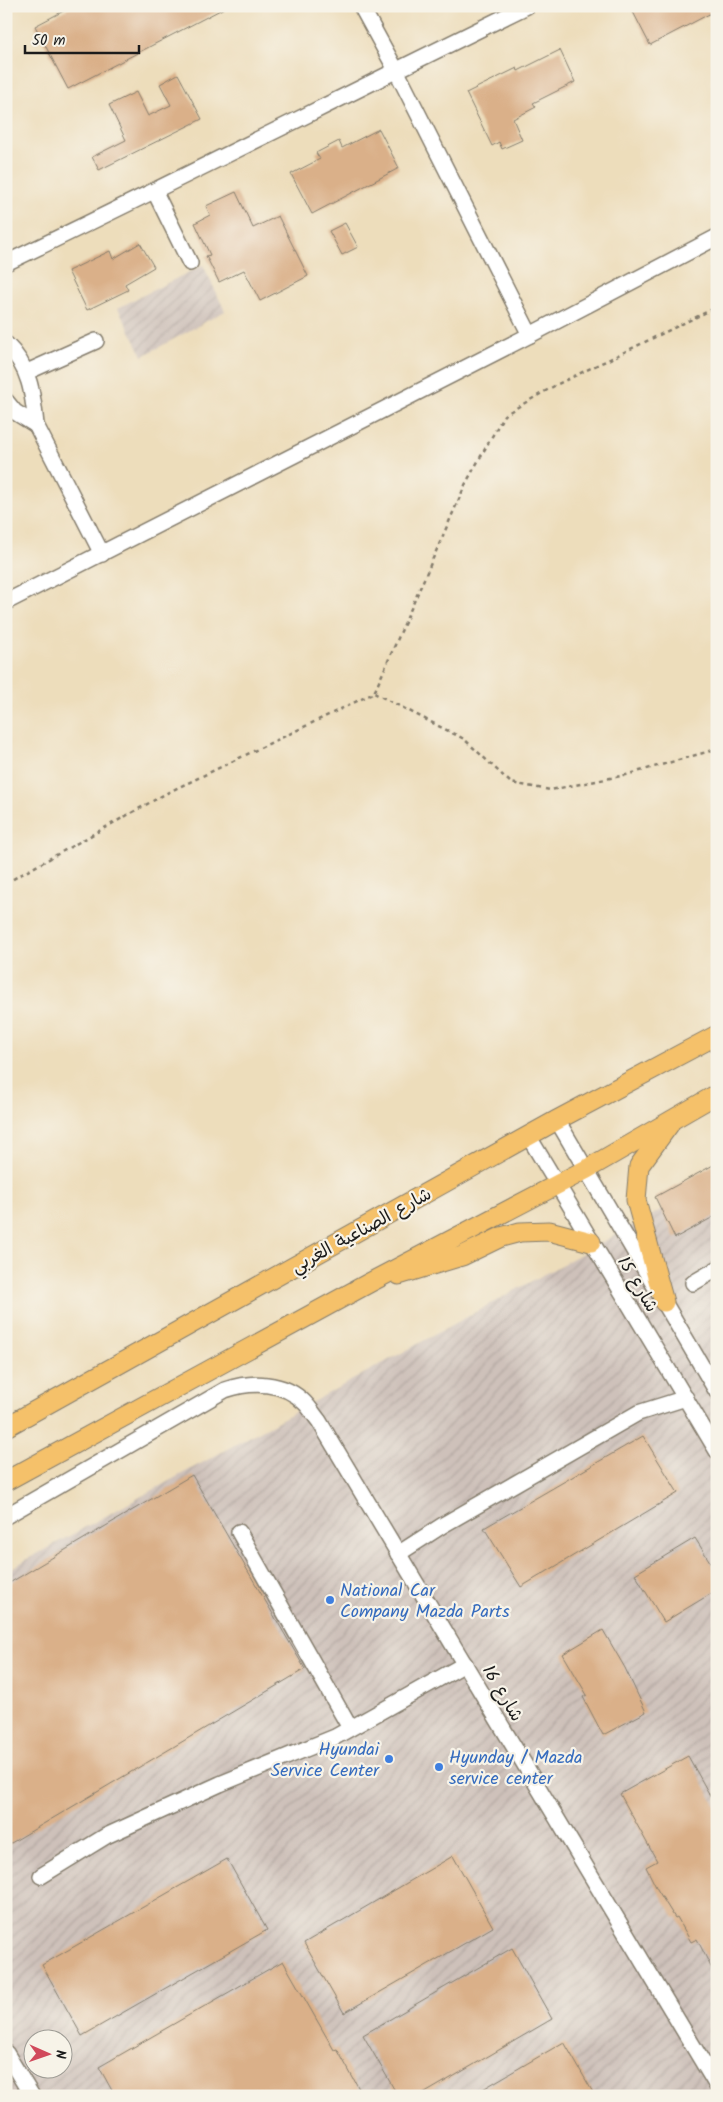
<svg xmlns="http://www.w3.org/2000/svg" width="723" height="2102" viewBox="0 0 723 2102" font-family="Kalam,'Playpen Sans Arabic',sans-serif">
	<defs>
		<pattern id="industrial-furrows" width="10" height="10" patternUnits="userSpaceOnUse" patternTransform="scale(1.25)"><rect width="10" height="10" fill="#cec1ba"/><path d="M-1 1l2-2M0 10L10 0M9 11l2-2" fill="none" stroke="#b0a59f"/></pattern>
	</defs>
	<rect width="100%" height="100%" fill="#f7f3e8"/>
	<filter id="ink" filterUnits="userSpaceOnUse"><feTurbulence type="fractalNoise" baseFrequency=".02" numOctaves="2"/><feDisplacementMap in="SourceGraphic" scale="10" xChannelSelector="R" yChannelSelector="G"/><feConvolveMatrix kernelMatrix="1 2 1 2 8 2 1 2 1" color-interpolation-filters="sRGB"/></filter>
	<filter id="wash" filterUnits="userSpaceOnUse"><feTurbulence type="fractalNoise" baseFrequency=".0096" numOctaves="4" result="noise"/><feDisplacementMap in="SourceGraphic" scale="20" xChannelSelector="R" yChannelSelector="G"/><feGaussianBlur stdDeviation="1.12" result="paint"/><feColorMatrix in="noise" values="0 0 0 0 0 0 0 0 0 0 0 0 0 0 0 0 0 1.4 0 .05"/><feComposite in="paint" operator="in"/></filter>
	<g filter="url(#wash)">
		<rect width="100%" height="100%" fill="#edddbb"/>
		<g fill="url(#industrial-furrows)" fill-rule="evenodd">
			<polygon points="203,265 225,311 143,356 118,308"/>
			<path d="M717 1179V2096H6V1571ZM32 2040H62V2070H32Z"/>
		</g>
		<g id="blocks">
			<g fill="#dab089">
				<polygon points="73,6 228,6 68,89 35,26"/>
				<polygon points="630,6 717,6 717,10 650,45"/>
				<polygon points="560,50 575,82 533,103 536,107 513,119 522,140 502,149 499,142 492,146 466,93 517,68 518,71"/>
				<polygon points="178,74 202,119 99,170 92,157 126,140 109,105 136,92 148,116 171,105 160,84"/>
				<polygon points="379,129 399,168 312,214 291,174 320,159 316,153 339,141 342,148"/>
				<polygon points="236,192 253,228 278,216 308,276 260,301 244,270 219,282 206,256 210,255 195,223 210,215 206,206"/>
				<polygon points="345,223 358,247 342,255 329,231"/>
				<polygon points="140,243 154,267 125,284 128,290 87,310 68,271 110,251 113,259"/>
				<polygon points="717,1163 717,1215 675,1238 655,1197"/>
				<polygon points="643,1436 678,1493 521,1587 484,1528"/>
				<polygon points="192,1475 305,1669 6,1846 6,1585"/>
				<polygon points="695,1538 717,1573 717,1590 664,1622 635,1574"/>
				<polygon points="603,1630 625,1668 646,1712 603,1735 583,1697 587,1695 563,1654"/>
				<polygon points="688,1756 717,1808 717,1979 697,1939 691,1942 677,1917 675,1918 657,1889 646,1867 657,1861 620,1794"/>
				<polygon points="453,1856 493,1927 344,2013 304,1943"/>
				<polygon points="227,1859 267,1930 82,2036 42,1965"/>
				<polygon points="512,1948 552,2019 420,2096 398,2096 363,2035"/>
				<polygon points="283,1961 334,2050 337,2049 363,2096 115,2096 99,2067"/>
				<polygon points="564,2042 595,2096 471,2096"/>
			</g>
		</g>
	</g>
	<g filter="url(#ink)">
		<use href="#blocks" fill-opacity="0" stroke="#847c6c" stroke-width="1"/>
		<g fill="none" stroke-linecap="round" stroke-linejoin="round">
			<defs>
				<g id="minor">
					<polyline points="361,6 396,70 530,335"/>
					<polyline points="155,192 190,263"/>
					<path d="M6 263C181 179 353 91 527 6"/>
					<path d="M6 344C30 367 33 394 36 425L102 554"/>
					<polyline points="27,372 96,341"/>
					<polyline points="6,401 15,412 36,425"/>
					<polyline points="6,602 530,335 717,237"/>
					<polyline points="557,1120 717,1392"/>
					<polyline points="529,1137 717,1451"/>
					<polyline points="693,1283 717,1269"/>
					<path d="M6 1516 225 1390C251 1381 284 1381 305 1403 310 1408 314 1415 319 1421L717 2086"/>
					<polyline points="239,1532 350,1728"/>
					<polyline points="398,1554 443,1525 638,1413 686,1398"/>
					<polyline points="41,1876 106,1836 220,1784 335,1737 465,1664"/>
					<polyline points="6,2053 32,2096"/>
				</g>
				<g id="major">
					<polyline points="399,1275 462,1256 501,1237 520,1232 549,1231 591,1242"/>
					<polyline points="664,1302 636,1200 639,1166 669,1125"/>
					<polyline points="6,1427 557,1120 717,1035"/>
					<polyline points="6,1481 369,1283 587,1169 717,1094"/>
				</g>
			</defs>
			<use href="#minor" stroke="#847c6c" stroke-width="18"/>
			<use href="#major" stroke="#847c6c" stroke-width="21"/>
			<g stroke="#847c6c" stroke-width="2.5" stroke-dasharray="4 4" stroke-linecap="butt">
				<polyline points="374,693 464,739 511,783 550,790 626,775 717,749"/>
				<polyline points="6,883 167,793 374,693 466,483 504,415 556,385 717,307"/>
			</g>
			<use href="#minor" stroke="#fff" stroke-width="15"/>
			<use href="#major" stroke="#f5c16b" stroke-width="19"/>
		</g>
	</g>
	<g fill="#3f7fe0" stroke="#f7f3e8" stroke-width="2">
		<circle cx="330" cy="1600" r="5"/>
		<circle cx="389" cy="1759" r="5"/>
		<circle cx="439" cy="1767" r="5"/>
	</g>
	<g text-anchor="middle" stroke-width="4.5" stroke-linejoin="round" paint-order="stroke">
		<g font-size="18" fill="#1c1c1c" stroke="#f7f3e8">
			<text transform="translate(361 1230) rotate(-29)" y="6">شارع الصناعية الغربي</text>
			<text transform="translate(638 1284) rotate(59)" y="6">شارع 15</text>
			<text transform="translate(503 1693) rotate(59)" y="6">شارع 16</text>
		</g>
		<g font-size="18" fill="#366cbe" stroke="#f7f3e8" text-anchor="start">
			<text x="340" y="1596">National Car<tspan x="340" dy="21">Company Mazda Parts</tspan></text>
			<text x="379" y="1755" text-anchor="end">Hyundai<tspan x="379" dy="21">Service Center</tspan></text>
			<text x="449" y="1763">Hyunday / Mazda<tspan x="449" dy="21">service center</tspan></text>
		</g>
	</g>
	<rect width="723" height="2102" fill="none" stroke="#f7f3e8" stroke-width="25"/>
	<g transform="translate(48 2054) rotate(92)"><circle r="24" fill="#f7f3e8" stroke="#9f9d96"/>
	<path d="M0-4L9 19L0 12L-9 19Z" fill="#d1495b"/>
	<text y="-8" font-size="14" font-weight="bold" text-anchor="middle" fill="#1c1c1c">N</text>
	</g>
	<path d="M25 45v8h114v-8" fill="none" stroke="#1c1c1c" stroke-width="2.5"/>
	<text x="32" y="45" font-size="15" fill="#1c1c1c" stroke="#f7f3e8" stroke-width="4" paint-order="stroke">50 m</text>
</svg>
